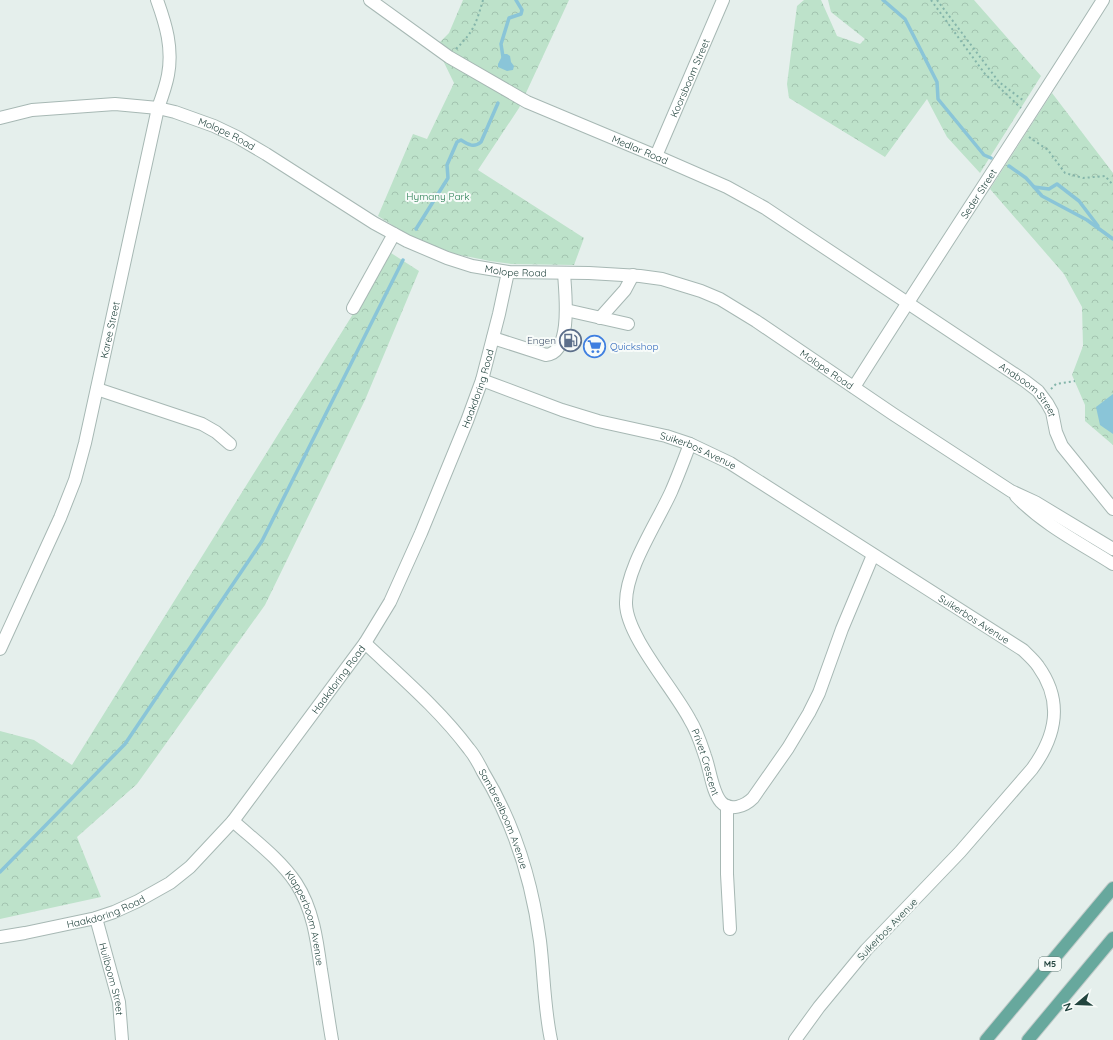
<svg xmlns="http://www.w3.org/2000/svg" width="1113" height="1040" viewBox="0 0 1113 1040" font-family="Quicksand,sans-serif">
	<defs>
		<pattern id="forest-crowns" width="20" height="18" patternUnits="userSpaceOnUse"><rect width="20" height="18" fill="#bde2ca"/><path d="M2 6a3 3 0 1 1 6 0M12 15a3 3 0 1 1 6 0" fill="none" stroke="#a2c3af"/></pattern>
	</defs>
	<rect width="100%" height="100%" fill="#e5efec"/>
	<g fill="url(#forest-crowns)">
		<polygon points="463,0 569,0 519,108 478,170 584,238 574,265 511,264 490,261 455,254 408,235 378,216 413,134 427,139 454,83 436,46 449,33"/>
		<polygon points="804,0 821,0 837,36 860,44 865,39 831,12 828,0 974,0 1041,76 980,173 947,137 927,99 885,157 789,98 787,84 797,6"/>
		<polygon points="1052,93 1113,173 1113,445 1085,421 1085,405 1072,375 1083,346 1082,307 1064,274 990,189"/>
		<polygon points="391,253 419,271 365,400 265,605 137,784 77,837 101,897 0,919 0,731 34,740 72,765"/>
	</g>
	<g fill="#8ac5d8">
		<polygon points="503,54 507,54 510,56 511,62 514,66 513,70 507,71 498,67 498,64"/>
		<polygon points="1113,394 1113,434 1100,425 1096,407"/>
	</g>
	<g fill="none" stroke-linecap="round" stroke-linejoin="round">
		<g stroke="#8ac5d8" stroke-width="3.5">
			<polyline points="883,0 905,19 937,82 938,99 984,155 991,158"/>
			<polyline points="503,57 501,44 509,18 521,14 522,10 516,0"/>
			<polyline points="1009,166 1026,178 1042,196 1087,220 1113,239"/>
			<polyline points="1034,187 1049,189 1057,184 1079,201 1098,226"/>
			<path d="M416 229 448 178 447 165 457 142 461 140C469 145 474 148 481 142L498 103"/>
			<polyline points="0,872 125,744 262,541 403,260"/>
		</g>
		<defs>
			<g id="minor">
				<path id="s1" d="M370 0 449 57 527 102 656 156 727 187 765 208 1025 381 1038 391 1047 403 1052 412 1056 432 1062 446 1113 509"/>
				<path id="s2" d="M0 118 32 110 115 104 158 108 175 112 214 126 237 137 266 154 374 223 407 241 447 258 472 266 508 272 589 273 640 276 662 279 701 291 720 299 756 321 893 414 1011 491 1035 502 1113 549"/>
				<path id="s3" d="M656 156 723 0"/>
				<polyline points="353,308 394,234"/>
				<polyline points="566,310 628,324"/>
				<polyline points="600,318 625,290 633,275"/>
				<path d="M493 338 546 355C573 353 565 291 564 273"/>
				<path id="s4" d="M482 380 562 410 598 421 666 436 690 444 730 463 1023 650C1028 655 1034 660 1038 666 1064 702 1056 736 1032 769L960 852 866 950 819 1007 795 1040"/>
				<path id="s5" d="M854 387C936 257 1021 130 1103 0"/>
				<polyline points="97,389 202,424 216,432 230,444"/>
				<path id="s6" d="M690 444C684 460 678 476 671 492 657 523 625 570 626 604 627 637 674 689 690 720 697 731 701 744 705 756 710 769 712 792 721 802 730 812 745 806 753 798L788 748 809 713 819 693 842 629 873 555"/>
				<path d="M1016 496C1044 525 1080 543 1113 564"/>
				<path id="s7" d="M365 643C401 677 439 709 469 749 475 756 479 764 483 772 514 823 532 881 540 941 544 974 544 1007 551 1040"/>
				<path id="s8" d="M0 649 60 518 75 480 85 443 158 108C162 97 166 86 168 75 173 48 166 25 157 0"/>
				<polyline points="727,806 727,874 730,929"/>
				<path id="s9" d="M233 821C254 840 280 859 296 883 313 909 317 940 321 970 325 994 328 1017 332 1040"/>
				<path id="s10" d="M96 918 119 1002 122 1040"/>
				<path id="s11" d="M0 937 25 933 96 918 114 912 138 901 170 883 190 867 233 821 365 643 390 602 421 533 467 421 482 380 499 314 508 272"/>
			</g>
			<g id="major">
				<polyline points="986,1040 1113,888"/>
				<polyline points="1028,1040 1113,938"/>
			</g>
		</defs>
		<use href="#minor" stroke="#a7b8b4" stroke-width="14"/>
		<use href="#major" stroke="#c1cbc9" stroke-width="14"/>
		<g stroke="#84b5aa" stroke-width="2" stroke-dasharray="2 3" stroke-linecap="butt">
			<polyline points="931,0 985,74 1021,108"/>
			<polyline points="937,0 999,82 1024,101"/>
			<path d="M456 49C474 31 476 24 483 0"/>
			<polyline points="1029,137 1048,150 1065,173 1083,178 1105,176 1113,185"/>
			<polyline points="1051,389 1056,384 1075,381"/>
		</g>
		<use href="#minor" stroke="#fff" stroke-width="12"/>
		<use href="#major" stroke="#67a89d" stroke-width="12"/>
	</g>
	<defs>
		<symbol id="fuel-ring" viewBox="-11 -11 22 22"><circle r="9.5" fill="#f7fbf9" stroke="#5c6f8a" stroke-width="1.5"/><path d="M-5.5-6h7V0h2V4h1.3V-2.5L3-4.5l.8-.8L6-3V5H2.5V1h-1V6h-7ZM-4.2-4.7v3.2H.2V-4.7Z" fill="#5c6f8a"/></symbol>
		<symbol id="supermarket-ring" viewBox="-11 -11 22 22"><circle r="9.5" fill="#f7fbf9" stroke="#3f7fe0" stroke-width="1.5"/><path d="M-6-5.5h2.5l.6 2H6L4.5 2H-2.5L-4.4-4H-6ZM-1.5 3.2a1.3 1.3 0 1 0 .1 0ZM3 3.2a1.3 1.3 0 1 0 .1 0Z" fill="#3f7fe0"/></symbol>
	</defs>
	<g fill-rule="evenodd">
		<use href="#fuel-ring" x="558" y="328" width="25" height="25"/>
		<use href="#supermarket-ring" x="582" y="334" width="25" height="25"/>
	</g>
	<g text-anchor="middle" stroke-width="4" stroke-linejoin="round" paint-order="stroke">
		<rect fill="#f7fbf9" stroke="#627b76" stroke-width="1" x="1039" y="957" width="22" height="14" rx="3"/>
		<g font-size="9" font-weight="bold" fill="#22443e">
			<text x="1050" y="967">M5</text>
		</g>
		<g font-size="10" fill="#22443e" stroke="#f7fbf9">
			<text dy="4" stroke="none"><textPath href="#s3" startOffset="85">Koorsboom Street</textPath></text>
			<text dy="4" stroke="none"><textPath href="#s2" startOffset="233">Molope Road</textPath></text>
			<text dy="4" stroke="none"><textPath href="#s1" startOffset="310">Medlar Road</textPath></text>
			<text dy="4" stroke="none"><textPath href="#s5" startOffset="230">Seder Street</textPath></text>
			<text dy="4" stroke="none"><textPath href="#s2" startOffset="557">Molope Road</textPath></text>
			<text dy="4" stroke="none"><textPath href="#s8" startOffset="339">Karee Street</textPath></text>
			<text dy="4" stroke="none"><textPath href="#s2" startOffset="893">Molope Road</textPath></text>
			<text dy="4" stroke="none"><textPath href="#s11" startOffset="769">Haakdoring Road</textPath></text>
			<text dy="4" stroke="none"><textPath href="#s1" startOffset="769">Anaboom Street</textPath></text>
			<text dy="4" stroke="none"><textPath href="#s4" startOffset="228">Suikerbos Avenue</textPath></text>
			<text dy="4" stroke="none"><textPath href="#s4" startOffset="552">Suikerbos Avenue</textPath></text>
			<text dy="4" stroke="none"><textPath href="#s11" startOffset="445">Haakdoring Road</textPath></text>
			<text dy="4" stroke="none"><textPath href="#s6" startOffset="352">Privet Crescent</textPath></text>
			<text dy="4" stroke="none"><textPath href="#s7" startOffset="227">Sambreelboom Avenue</textPath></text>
			<text dy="4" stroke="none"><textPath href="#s11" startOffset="109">Haakdoring Road</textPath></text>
			<text dy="4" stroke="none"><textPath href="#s9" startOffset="125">Klapperboom Avenue</textPath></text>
			<text transform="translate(887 929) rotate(-46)" y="4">Suikerbos Avenue</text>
			<text dy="4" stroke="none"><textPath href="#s10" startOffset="63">Huilboom Street</textPath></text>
		</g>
		<g font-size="10" fill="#297e52" stroke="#f7fbf9">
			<text x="438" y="200">Hymany Park</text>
		</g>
		<g font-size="10" fill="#4e5e75" stroke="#f7fbf9" text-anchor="end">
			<text x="556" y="344">Engen</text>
		</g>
		<g font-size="10" fill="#366cbe" stroke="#f7fbf9" text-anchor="start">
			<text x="610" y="350">Quickshop</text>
		</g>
	</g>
	<g transform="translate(1077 1004) rotate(251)" stroke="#f7fbf9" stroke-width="3" paint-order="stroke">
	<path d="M0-3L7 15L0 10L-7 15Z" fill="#22443e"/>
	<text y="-6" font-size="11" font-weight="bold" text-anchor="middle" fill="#22443e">N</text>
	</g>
</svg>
